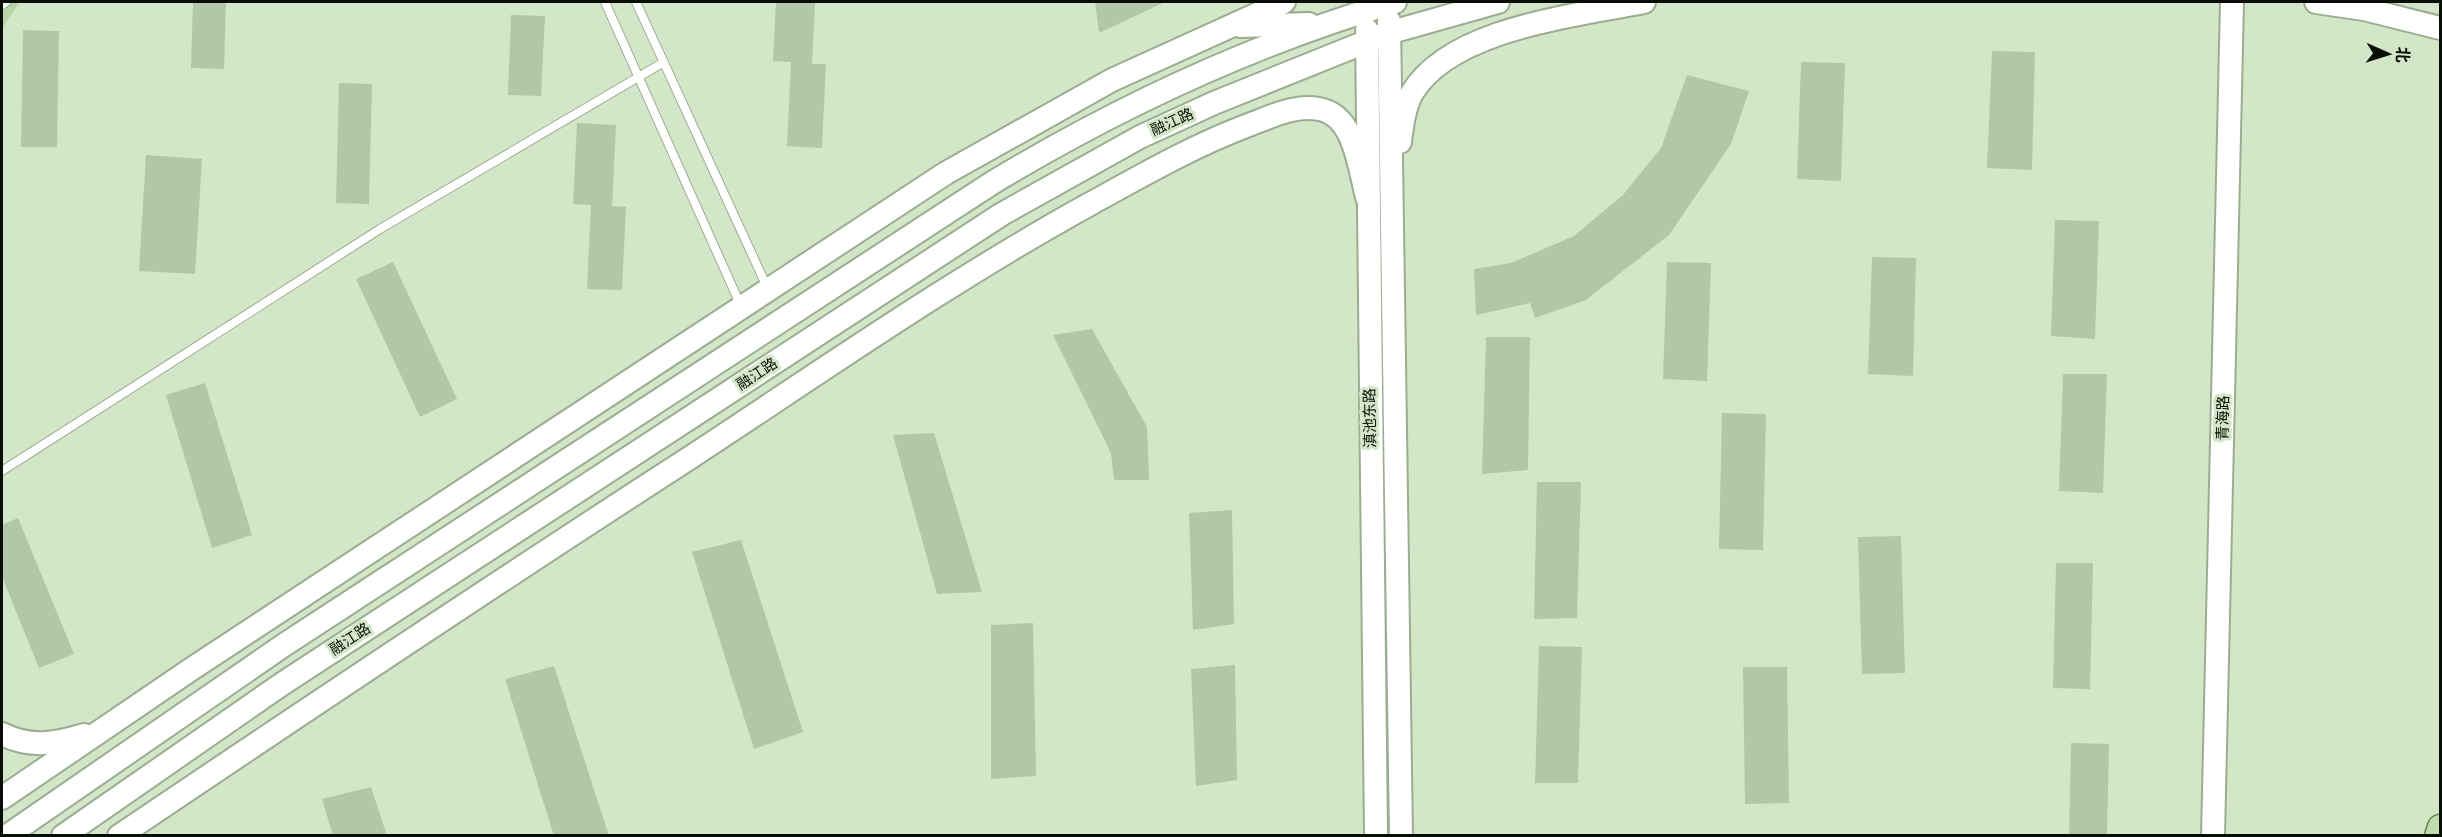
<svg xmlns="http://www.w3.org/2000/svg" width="2442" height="837" viewBox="0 0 2442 837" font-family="Mulish,'Noto Sans SC',sans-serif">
	<rect width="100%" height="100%" fill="#d3e7c8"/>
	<polygon fill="#b7d5a6" points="2,2 20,2 2,28"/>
	<g fill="#b3c6a8">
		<polygon points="193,2 226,2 224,69 191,68"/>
		<polygon points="776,2 815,2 812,64 826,64 822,148 787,146 791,62 773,61"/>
		<polygon points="1095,2 1165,2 1099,33"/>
		<polygon points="511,15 545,16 541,96 508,95"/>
		<polygon points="23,30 59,31 57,147 21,147"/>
		<polygon points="1992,51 2035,52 2032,170 1987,168"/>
		<polygon points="1801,62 1845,63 1841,181 1797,179"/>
		<polygon points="1687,75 1749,91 1731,144 1669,235 1586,300 1535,318 1530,303 1476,315 1474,269 1511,263 1574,236 1623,195 1661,148"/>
		<polygon points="339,83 372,84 369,204 336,203"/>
		<polygon points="577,123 616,125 612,206 626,207 622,290 587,289 591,205 573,204"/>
		<polygon points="146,155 202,159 195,274 139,271"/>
		<polygon points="2055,220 2099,221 2095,339 2051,336"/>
		<polygon points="1872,257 1916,258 1913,376 1868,374"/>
		<polygon points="393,262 457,399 420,417 356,279"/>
		<polygon points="1667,262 1711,263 1707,381 1663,379"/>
		<polygon points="1092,329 1147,427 1149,480 1114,480 1111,453 1053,335"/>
		<polygon points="1486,337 1530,337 1528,470 1482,474"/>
		<polygon points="2063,374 2107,374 2103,493 2059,491"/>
		<polygon points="205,383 252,535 212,548 166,395"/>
		<polygon points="1722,413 1766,414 1763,550 1719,549"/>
		<polygon points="934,433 982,592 937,594 893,435"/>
		<polygon points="1537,482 1581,482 1577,618 1534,619"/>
		<polygon points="1232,510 1234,624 1193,630 1189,513"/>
		<polygon points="18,518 74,654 39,668 2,577 2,525"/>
		<polygon points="1901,536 1905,673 1862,674 1858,537"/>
		<polygon points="741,540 803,732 754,749 692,552"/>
		<polygon points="2056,563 2093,563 2090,689 2053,688"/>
		<polygon points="1033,623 1036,776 991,779 991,625"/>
		<polygon points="1539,646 1582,647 1578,783 1535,783"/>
		<polygon points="1235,665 1237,780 1196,786 1191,669"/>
		<polygon points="554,666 609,836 554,836 505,679"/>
		<polygon points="1743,667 1787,667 1789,803 1745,804"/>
		<polygon points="2071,743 2109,744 2107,836 2069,836"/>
		<polygon points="371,787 387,836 333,836 322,799"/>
	</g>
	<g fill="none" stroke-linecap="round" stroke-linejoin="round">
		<defs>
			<g id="lane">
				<polyline points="605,2 740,304"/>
				<polyline points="636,2 767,287"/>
				<polyline points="2,5 6,2"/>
				<polyline points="2,471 380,229 664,62"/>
			</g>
			<g id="secondary">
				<polyline points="2316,2 2364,9 2440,28"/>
				<polyline points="1389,21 1401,836"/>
				<polyline points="1240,26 1309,24"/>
				<polyline points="1367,30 1376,836"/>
				<path d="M1400 142C1402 126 1404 108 1412 93 1451 28 1575 16 1644 2"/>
				<path d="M2 734C30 748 55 744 84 735"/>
				<polyline points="2,798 193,668 946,173 1112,80 1284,2"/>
				<path d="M7 836 284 645 992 183C1118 107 1253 44 1395 2"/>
				<polyline points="63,836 282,684 1002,214 1140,137 1214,103 1388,33 1498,2"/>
				<path d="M119 836C309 708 499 581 691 457 822 371 952 280 1090 204 1141 176 1191 147 1246 126 1268 118 1295 104 1319 109 1355 115 1359 168 1367 197"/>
				<polyline points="2213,836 2232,2"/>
			</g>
			<polyline id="primary" points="2437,836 2440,827"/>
		</defs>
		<use href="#lane" stroke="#9aad90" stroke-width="10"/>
		<use href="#secondary" stroke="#9aad90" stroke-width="26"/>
		<use href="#primary" stroke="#63864e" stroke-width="27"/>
		<use href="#lane" stroke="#fff" stroke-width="8"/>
		<use href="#secondary" stroke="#fff" stroke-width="22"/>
		<use href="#primary" stroke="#bfddad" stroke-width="24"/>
	</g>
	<g text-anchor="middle" stroke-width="6" stroke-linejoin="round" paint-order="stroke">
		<g font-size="15" fill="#070e05" stroke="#d3e7c8">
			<text transform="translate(1172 122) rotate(-24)" y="5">融江路</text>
			<text transform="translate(757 374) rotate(-33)" y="5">融江路</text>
			<text transform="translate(1370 418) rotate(-91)" y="5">滇池东路</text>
			<text transform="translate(2223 418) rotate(-89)" y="5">青海路</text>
			<text transform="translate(350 639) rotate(-33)" y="5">融江路</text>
		</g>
	</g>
	<rect width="2442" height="837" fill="none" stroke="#070e05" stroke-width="6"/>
	<g transform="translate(2388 54) rotate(93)" stroke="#d3e7c8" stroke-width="4.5" paint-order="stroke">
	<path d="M0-4.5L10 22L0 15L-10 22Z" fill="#070e05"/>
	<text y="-9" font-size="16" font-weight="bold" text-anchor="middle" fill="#070e05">北</text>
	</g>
</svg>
